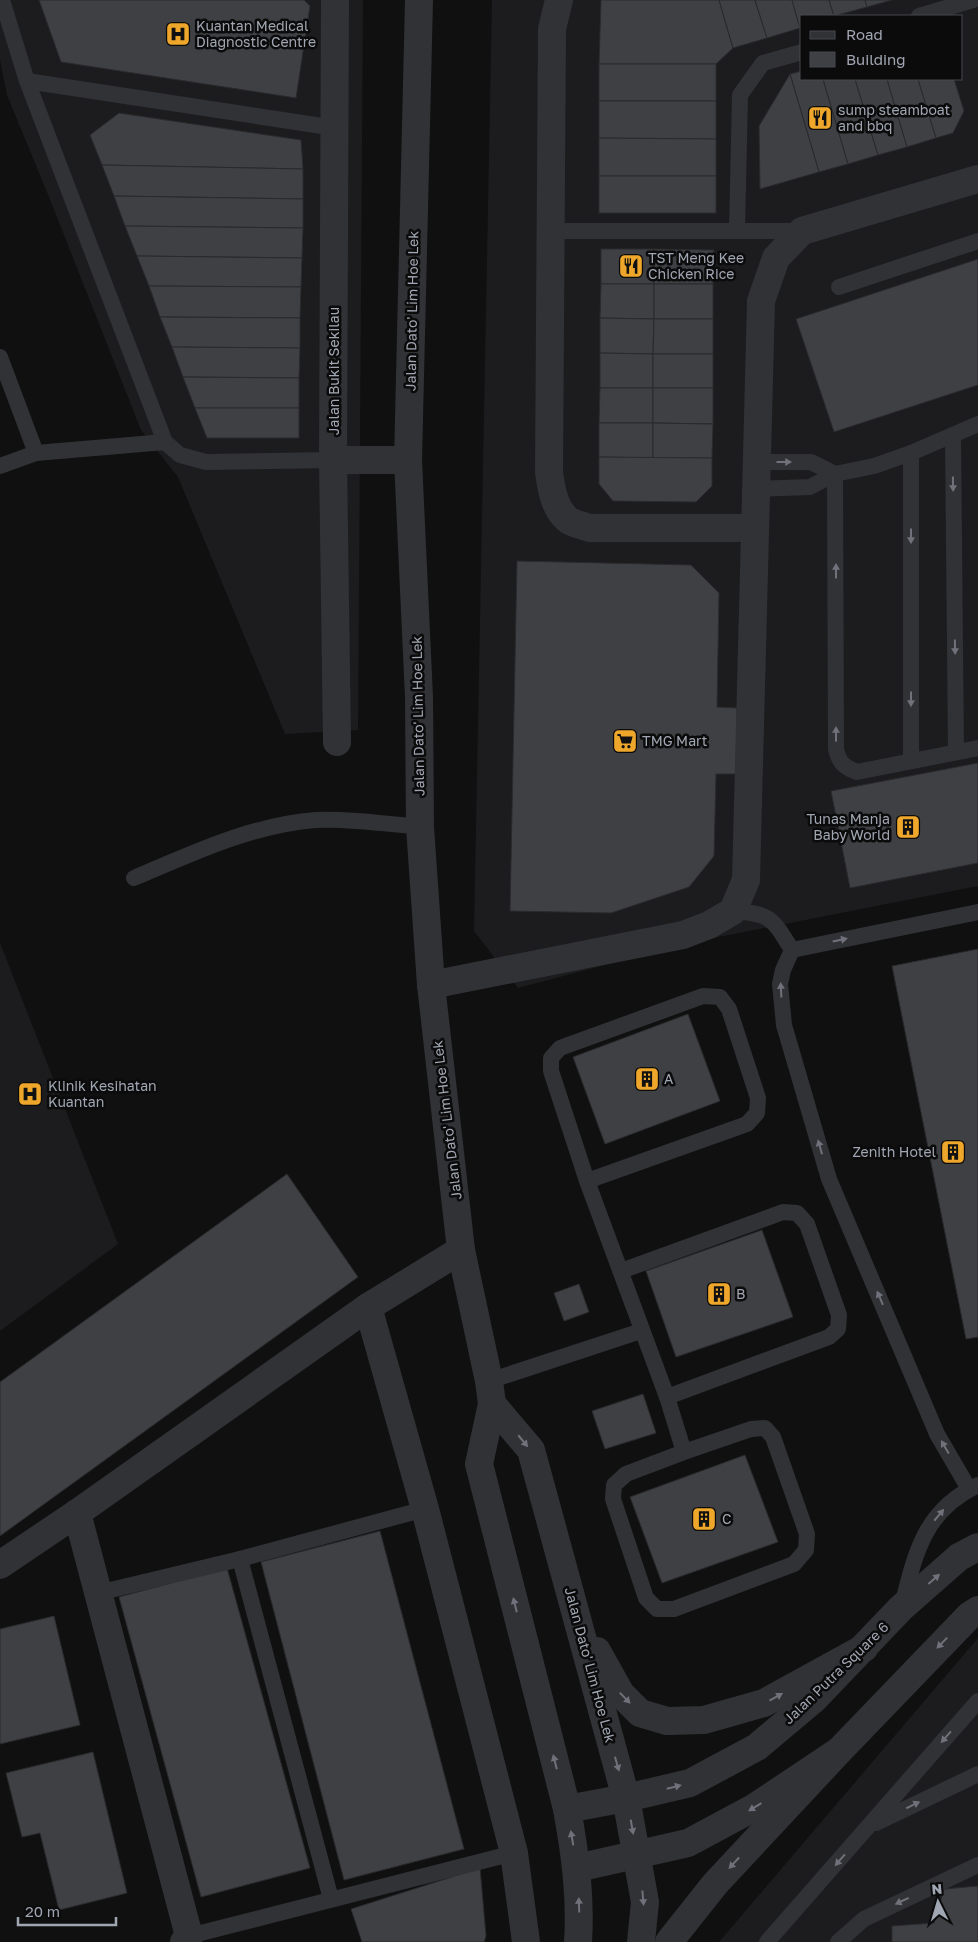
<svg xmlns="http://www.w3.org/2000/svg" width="978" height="1942" viewBox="0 0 978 1942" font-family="'Golos Text',sans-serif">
	<rect width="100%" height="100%" fill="#101011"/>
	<g fill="#1c1c1e" fill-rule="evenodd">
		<polygon points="0,0 363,0 358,730 285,734 178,477 141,430 49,197 7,95 0,60"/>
		<path d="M492 0H978V886L688 943 518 988 474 931ZM802 16H962V79H802Z"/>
		<polygon points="0,943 118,1244 0,1331"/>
		<polygon points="978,1638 978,1942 719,1942"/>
	</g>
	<g fill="#3f4044" stroke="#2a2a2d">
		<polygon points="39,0 304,0 310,6 296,98 61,62"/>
		<polygon points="601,0 719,0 733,48 716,64 599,64"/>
		<polygon points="719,0 755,0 767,38 733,48"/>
		<polygon points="755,0 792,0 800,28 767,38"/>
		<polygon points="792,0 829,0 834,16 802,16 802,27 800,28"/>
		<polygon points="829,0 865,0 867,7 834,16"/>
		<polygon points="865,0 892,0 867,7"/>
		<rect x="599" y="64" width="117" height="37"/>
		<polygon points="802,71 802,79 823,79 848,164 819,172 790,74"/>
		<polygon points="790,74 819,172 760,189 759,126"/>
		<polygon points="823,79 855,79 878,155 848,164"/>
		<polygon points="855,79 887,79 907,147 878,155"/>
		<polygon points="887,79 918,79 936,138 907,147"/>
		<polygon points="918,79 954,79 964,111 953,133 936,138"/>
		<polygon points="599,101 716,101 716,139 599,138"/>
		<polygon points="119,113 301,140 303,169 102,165 90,135"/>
		<polygon points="599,138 716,139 716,176 599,176"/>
		<polygon points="102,165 303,169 303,199 114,196"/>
		<rect x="599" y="176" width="117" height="37"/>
		<polygon points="114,196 303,199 303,228 125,226"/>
		<polygon points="125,226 303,228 302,258 137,256"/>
		<rect x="601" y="249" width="53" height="35"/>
		<polygon points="654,249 714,250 713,284 654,284"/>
		<polygon points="137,256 302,258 301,287 149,286"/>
		<polygon points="978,259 978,385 834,432 796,319"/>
		<polygon points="601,284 654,284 654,319 600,318"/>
		<rect x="654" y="284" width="59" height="35"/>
		<polygon points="149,286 301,287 300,318 160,317"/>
		<polygon points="160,317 300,318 300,348 172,347"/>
		<polygon points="600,318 654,319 653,354 600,353"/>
		<polygon points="654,319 713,319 713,354 653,354"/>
		<polygon points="172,347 300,348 299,378 183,377"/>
		<polygon points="600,353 653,354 653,388 600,388"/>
		<rect x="653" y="354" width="60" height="34"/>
		<polygon points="183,377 299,378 299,408 195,408"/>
		<polygon points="600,388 653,388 653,423 599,423"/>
		<polygon points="653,388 713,388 713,424 653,423"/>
		<polygon points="195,408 299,408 299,438 207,438"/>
		<polygon points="599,423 653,423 653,458 599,457"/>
		<polygon points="653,423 713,424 712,458 653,458"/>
		<polygon points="599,457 712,458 712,486 696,502 613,501 599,484"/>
		<polygon points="517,561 691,565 719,593 717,707 737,708 736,774 716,774 714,856 689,887 611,913 510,911"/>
		<polygon points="978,763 978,863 850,888 831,791"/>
		<polygon points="978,949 978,1337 966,1339 892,966"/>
		<polygon points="688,1014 720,1101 605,1144 573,1057"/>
		<polygon points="287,1174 358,1277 0,1536 0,1382"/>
		<polygon points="762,1230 793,1317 676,1357 646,1271"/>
		<polygon points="579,1284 589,1312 564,1321 554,1293"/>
		<polygon points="643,1394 656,1433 605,1449 592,1411"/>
		<polygon points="745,1455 778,1542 662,1583 630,1497"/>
		<polygon points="380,1531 464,1849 344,1880 261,1562"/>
		<polygon points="227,1568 310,1868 201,1897 119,1597"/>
		<polygon points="54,1616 80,1725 0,1744 0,1629"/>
		<polygon points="93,1752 127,1893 59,1910 40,1833 22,1837 6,1773"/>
		<polygon points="480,1868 486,1936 484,1942 362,1942 351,1909"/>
		<polygon points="978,1886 978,1942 892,1942 892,1926 934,1923 944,1889"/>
	</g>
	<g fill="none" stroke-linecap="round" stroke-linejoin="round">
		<g stroke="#313236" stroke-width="16">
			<polyline points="2,0 27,81 165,442 180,455 206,462 333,460"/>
			<polyline points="919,16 973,0"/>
			<polyline points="27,81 335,128"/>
			<polyline points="551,231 802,231"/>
			<polyline points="737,231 740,95 763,63 802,52"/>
			<polyline points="839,287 978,241"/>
			<polyline points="0,357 36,453 165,442"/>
			<path d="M978 424 911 453 874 466 835 474 836 749C839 763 844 767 857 772L978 748"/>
			<polyline points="953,435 956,752"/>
			<polyline points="757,462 811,462 835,474 810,487 757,489"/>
			<polyline points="0,466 36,453"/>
			<polyline points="911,761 911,453"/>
			<path d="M134 878C193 853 251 825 316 820 348 818 387 824 420 827"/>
			<path d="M733 911C772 914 772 918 792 950"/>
			<polyline points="792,950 783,970 780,984 784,1025 829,1179 937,1434 969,1489"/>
			<polyline points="792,950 978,912"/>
			<polyline points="587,1181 551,1071 551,1058 560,1048 703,996 720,997 729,1009 758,1098 757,1113 747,1124 587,1181 667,1397 684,1452 626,1474 614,1485 613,1499 646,1598 657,1609 674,1609 794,1564 806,1550 807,1534 773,1437 765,1428 751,1429 684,1452"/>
			<polyline points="621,1271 783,1212 797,1213 807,1224 839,1315 838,1329 829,1337 667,1397"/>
			<polyline points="489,1381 641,1331"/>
			<polyline points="240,1559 331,1899"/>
			<polyline points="98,1593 240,1559 425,1509"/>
			<path d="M902 1606C915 1554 924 1510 978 1485"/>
			<polyline points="876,1823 978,1774"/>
			<polyline points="189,1936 514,1853"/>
			<polyline points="767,1942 978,1701"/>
			<polyline points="838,1942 864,1919 978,1865"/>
		</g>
		<g stroke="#313236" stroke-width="28">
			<polyline points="335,0 333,460 337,742"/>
			<path d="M559 0 552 29 549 472C551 487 554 508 567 519 572 524 583 525 589 528H755"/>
			<polyline points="333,460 408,460"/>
			<polyline points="431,985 683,935 709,925 733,911 746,880 761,301 776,258 802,231 978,179"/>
			<polyline points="368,1307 425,1509 514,1853 526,1942"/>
			<polyline points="77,1513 189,1936 184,1942"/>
			<polyline points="0,1565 77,1513 368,1307 461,1250"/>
			<polyline points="567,1809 626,1798 690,1783 757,1747 814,1699 901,1608 959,1557 978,1547"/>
			<polyline points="577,1868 688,1843 755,1807 839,1751 970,1615 978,1610"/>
		</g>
		<g stroke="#313236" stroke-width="28">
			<path d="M419 0 408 460 419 697 420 827 431 985 461 1250 489 1381 492 1404 479 1464 567 1809C575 1853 581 1897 578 1942"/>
			<polyline points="492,1404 531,1450 626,1798 645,1902 641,1942"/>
			<polyline points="597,1651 621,1694 640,1713 667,1721 704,1720 764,1703 864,1648"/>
			<polyline points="669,1942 715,1884 839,1751"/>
		</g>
	</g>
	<defs><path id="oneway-solid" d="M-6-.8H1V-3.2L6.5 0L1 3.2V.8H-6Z" transform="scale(1.25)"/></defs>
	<g fill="#6f727a">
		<use href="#oneway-solid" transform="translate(784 462)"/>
		<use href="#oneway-solid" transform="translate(953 484) rotate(89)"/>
		<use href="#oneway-solid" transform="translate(911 536) rotate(90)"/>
		<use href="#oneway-solid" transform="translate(836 571) rotate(-90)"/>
		<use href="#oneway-solid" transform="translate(955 647) rotate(89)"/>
		<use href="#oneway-solid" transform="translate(911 699) rotate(90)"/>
		<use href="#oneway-solid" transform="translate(836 734) rotate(-90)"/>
		<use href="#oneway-solid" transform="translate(840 940) rotate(-12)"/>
		<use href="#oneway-solid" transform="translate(781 990) rotate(-93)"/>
		<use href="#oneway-solid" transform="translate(820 1147) rotate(-106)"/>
		<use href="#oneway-solid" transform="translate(880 1298) rotate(-113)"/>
		<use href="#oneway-solid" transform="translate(523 1441) rotate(50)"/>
		<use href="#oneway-solid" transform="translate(945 1447) rotate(-120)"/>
		<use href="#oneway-solid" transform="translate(939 1515) rotate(-50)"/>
		<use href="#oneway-solid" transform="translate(934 1579) rotate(-41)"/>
		<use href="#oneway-solid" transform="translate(515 1605) rotate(-104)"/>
		<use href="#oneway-solid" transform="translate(942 1643) rotate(134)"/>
		<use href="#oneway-solid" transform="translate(776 1697) rotate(-29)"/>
		<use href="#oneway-solid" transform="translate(625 1698) rotate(46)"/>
		<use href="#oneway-solid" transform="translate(946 1737) rotate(131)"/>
		<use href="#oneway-solid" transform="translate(555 1762) rotate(-104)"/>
		<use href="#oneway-solid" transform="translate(617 1764) rotate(74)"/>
		<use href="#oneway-solid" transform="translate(674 1787) rotate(-14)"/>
		<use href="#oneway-solid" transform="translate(913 1805) rotate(-26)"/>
		<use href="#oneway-solid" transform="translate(755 1807) rotate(149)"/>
		<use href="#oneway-solid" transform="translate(632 1827) rotate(80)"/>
		<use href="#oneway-solid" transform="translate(572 1838) rotate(-100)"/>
		<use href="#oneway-solid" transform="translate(840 1860) rotate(131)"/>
		<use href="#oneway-solid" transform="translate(734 1863) rotate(133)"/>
		<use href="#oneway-solid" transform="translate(643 1898) rotate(85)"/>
		<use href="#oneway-solid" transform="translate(902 1901) rotate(155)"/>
		<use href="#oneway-solid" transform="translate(579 1905) rotate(-92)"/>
	</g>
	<defs>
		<symbol id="hospital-square" viewBox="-11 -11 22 22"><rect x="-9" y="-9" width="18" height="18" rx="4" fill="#efa72b" stroke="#0b0b0c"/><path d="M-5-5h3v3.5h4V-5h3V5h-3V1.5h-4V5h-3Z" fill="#111"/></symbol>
		<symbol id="restaurant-square" viewBox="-11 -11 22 22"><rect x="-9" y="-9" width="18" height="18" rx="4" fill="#efa72b" stroke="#0b0b0c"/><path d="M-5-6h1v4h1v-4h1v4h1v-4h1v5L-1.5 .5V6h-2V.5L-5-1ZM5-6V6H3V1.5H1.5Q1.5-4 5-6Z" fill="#111"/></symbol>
		<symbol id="supermarket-square" viewBox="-11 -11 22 22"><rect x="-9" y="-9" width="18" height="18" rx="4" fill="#efa72b" stroke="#0b0b0c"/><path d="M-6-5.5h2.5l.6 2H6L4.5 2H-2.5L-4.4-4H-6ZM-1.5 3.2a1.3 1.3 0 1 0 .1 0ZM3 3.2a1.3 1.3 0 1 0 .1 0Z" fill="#111"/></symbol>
		<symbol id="building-square" viewBox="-11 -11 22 22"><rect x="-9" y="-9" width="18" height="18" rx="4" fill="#efa72b" stroke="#0b0b0c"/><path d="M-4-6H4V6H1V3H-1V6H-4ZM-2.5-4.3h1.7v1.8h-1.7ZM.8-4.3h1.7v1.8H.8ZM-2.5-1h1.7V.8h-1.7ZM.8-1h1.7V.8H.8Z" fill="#111"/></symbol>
	</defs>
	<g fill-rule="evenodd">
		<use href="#hospital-square" x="164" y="20" width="28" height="28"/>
		<use href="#restaurant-square" x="806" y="104" width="28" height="28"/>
		<use href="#restaurant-square" x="617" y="252" width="28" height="28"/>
		<use href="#supermarket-square" x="611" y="727" width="28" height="28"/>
		<use href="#building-square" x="894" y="813" width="28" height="28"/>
		<use href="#building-square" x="633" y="1065" width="28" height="28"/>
		<use href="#hospital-square" x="16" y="1080" width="28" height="28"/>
		<use href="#building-square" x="939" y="1138" width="28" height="28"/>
		<use href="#building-square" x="705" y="1280" width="28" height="28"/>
		<use href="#building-square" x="690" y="1505" width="28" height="28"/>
	</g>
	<g text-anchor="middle" stroke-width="5" stroke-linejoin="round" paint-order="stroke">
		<g font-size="14" fill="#a1a7b2" stroke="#0b0b0c" text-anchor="start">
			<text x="196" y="31">Kuantan Medical<tspan x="196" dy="16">Diagnostic Centre</tspan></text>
			<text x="838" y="115">sump steamboat<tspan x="838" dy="16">and bbq</tspan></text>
			<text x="648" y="263">TST Meng Kee<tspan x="648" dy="16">Chicken Rice</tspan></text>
			<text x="642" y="746">TMG Mart</text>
			<text x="890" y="824" text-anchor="end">Tunas Manja<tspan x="890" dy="16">Baby World</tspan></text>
			<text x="664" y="1084">A</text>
			<text x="48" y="1091">Klinik Kesihatan<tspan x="48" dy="16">Kuantan</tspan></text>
			<text x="936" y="1157" text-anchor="end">Zenith Hotel</text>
			<text x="736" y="1299">B</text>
			<text x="722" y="1524">C</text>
		</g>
		<g font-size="14" fill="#a1a7b2" stroke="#0b0b0c">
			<text transform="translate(412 311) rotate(-89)" y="5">Jalan Dato' Lim Hoe Lek</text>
			<text transform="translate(334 371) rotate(-90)" y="5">Jalan Bukit Sekilau</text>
			<text transform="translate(418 716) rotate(-91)" y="5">Jalan Dato' Lim Hoe Lek</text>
			<text transform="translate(447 1120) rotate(-97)" y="5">Jalan Dato' Lim Hoe Lek</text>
			<text transform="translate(590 1665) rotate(75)" y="5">Jalan Dato' Lim Hoe Lek</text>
			<text transform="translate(836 1673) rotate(-44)" y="5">Jalan Putra Square 6</text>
		</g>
	</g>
	<rect x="800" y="15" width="162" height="65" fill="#0b0b0c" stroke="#47494e"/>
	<rect x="810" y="31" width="25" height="8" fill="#313236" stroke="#47494e"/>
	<text x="846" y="40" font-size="15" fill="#a1a7b2">Road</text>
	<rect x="810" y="52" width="25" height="15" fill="#3f4044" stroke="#47494e"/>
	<text x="846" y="65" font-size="15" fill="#a1a7b2">Building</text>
	<g transform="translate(938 1902) rotate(355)" stroke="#0b0b0c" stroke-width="4" paint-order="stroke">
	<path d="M0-4L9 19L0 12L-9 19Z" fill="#a1a7b2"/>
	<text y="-8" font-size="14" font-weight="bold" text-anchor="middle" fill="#a1a7b2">N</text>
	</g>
	<path d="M18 1917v8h98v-8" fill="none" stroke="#a1a7b2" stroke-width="2.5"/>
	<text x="25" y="1917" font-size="15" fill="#a1a7b2" stroke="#0b0b0c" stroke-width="4" paint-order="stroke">20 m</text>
</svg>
